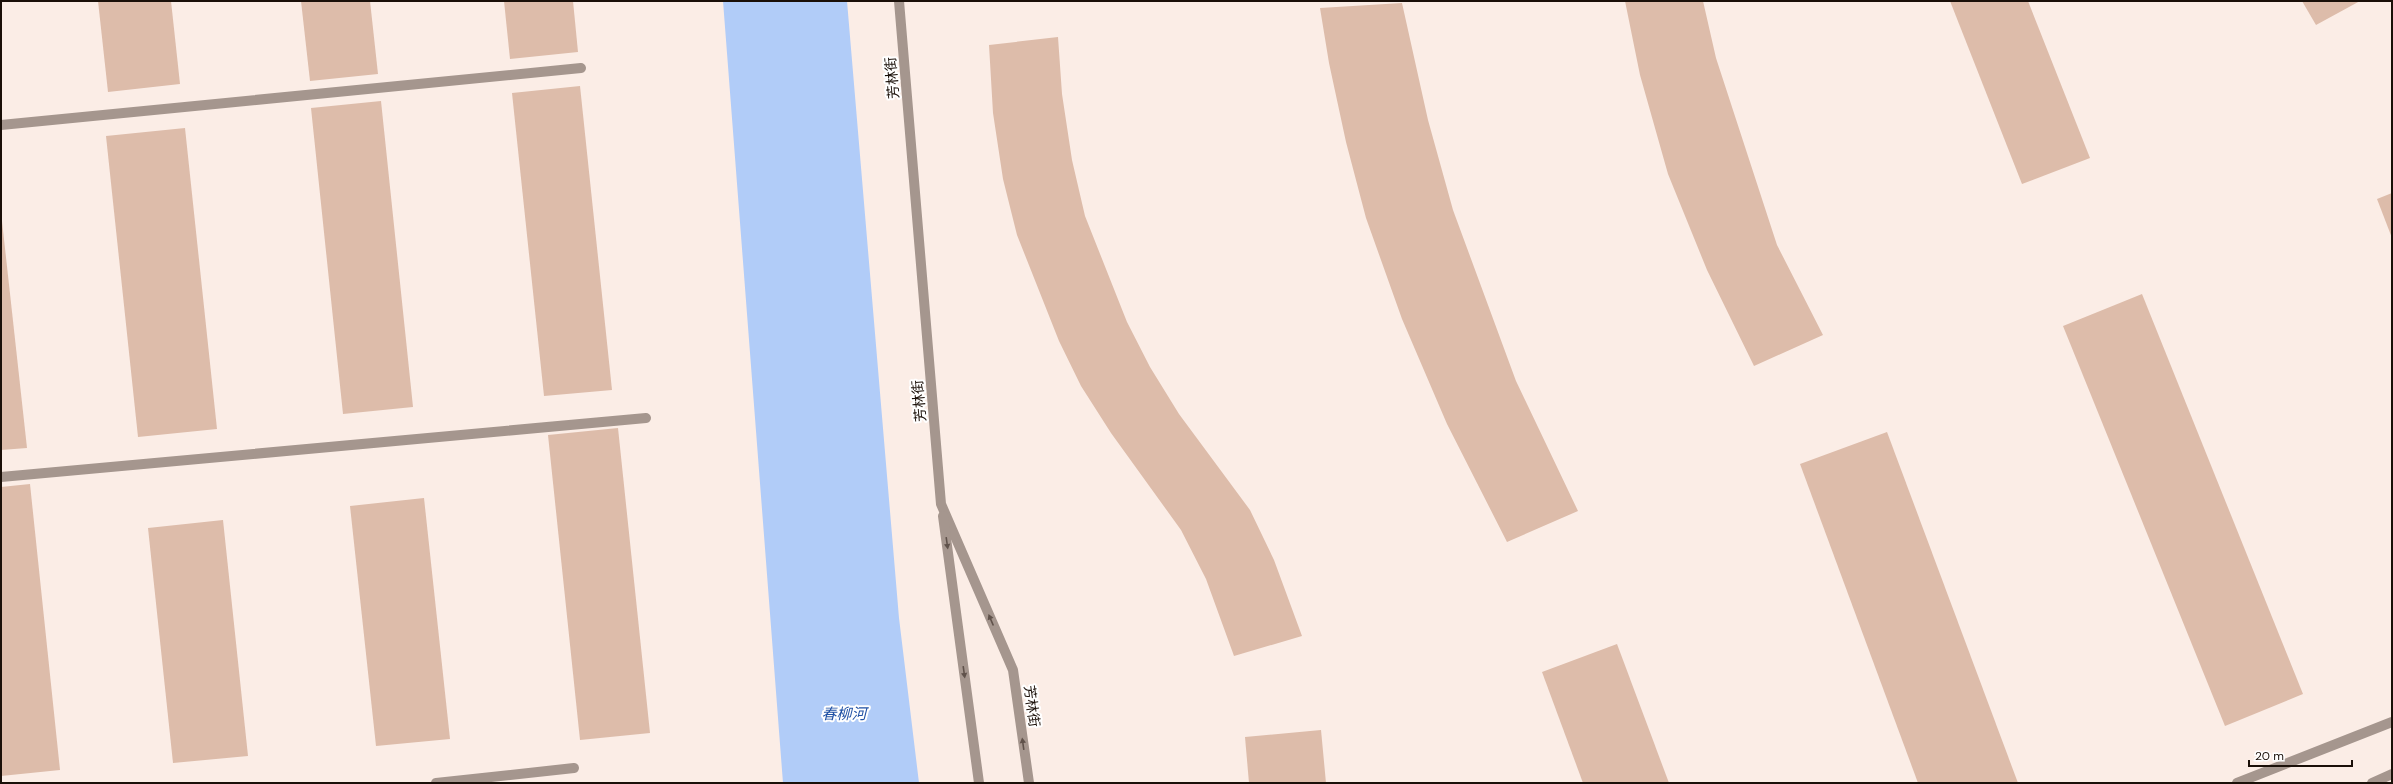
<svg xmlns="http://www.w3.org/2000/svg" width="2393" height="784" viewBox="0 0 2393 784" font-family="'DM Sans','Noto Sans SC',sans-serif">
	<rect width="100%" height="100%" fill="#fbede6"/>
	<polygon fill="#b1ccf8" points="723,1 847,1 899,618 919,783 783,783"/>
	<g fill="#ddbcaa">
		<polygon points="98,1 171,1 180,84 108,92"/>
		<polygon points="301,1 370,1 378,74 310,81"/>
		<polygon points="504,1 573,1 578,52 510,59"/>
		<polygon points="1625,1 1703,1 1716,58 1777,245 1823,335 1754,366 1707,270 1668,174 1640,75"/>
		<polygon points="1950,1 2028,1 2090,158 2022,184"/>
		<polygon points="2302,1 2360,1 2316,25"/>
		<polygon points="1402,3 1428,120 1453,210 1516,381 1578,511 1507,542 1447,424 1402,319 1366,218 1346,142 1329,63 1320,8"/>
		<polygon points="1058,37 1062,94 1072,160 1085,216 1127,322 1150,367 1179,414 1250,510 1274,560 1302,636 1234,656 1206,579 1181,530 1111,433 1081,386 1059,341 1017,235 1003,179 993,113 989,45"/>
		<polygon points="580,86 612,390 544,396 512,93"/>
		<polygon points="381,101 413,407 343,414 311,108"/>
		<polygon points="185,128 217,429 138,437 106,136"/>
		<polygon points="2392,193 2392,238 2377,199"/>
		<polygon points="1,212 27,448 1,450"/>
		<polygon points="2142,294 2303,694 2225,726 2063,326"/>
		<polygon points="618,428 650,733 580,740 548,435"/>
		<polygon points="1887,432 2018,783 1918,783 1800,464"/>
		<polygon points="30,484 60,770 1,776 1,487"/>
		<polygon points="424,498 450,739 376,746 350,506"/>
		<polygon points="223,520 248,756 173,763 148,528"/>
		<polygon points="1617,644 1669,783 1583,783 1542,672"/>
		<polygon points="1321,730 1326,783 1249,783 1245,737"/>
	</g>
	<g fill="none" stroke-linecap="round" stroke-linejoin="round">
		<g stroke="#a5968e" stroke-width="10">
			<polyline points="899,1 941,504 1013,670 1029,783"/>
			<polyline points="1,125 581,68"/>
			<polyline points="1,477 646,418"/>
			<polyline points="943,516 979,783"/>
			<polyline points="436,783 574,768"/>
			<polyline points="2237,783 2392,722"/>
			<polyline points="2372,783 2392,774"/>
		</g>
	</g>
	<defs><path id="oneway-solid" d="M-6-.8H1V-3.2L6.5 0L1 3.2V.8H-6Z"/></defs>
	<g fill="#60524b">
		<use href="#oneway-solid" transform="translate(947 543) rotate(82)"/>
		<use href="#oneway-solid" transform="translate(991 620) rotate(-113)"/>
		<use href="#oneway-solid" transform="translate(964 672) rotate(82)"/>
		<use href="#oneway-solid" transform="translate(1023 744) rotate(-98)"/>
	</g>
	<g text-anchor="middle" stroke-width="4" stroke-linejoin="round" paint-order="stroke">
		<g font-size="14" fill="#1a0f08" stroke="#fff">
			<text transform="translate(892 78) rotate(-95)" y="5">芳林街</text>
			<text transform="translate(919 401) rotate(-95)" y="5">芳林街</text>
			<text transform="translate(1032 706) rotate(82)" y="5">芳林街</text>
		</g>
		<g font-size="15" font-style="italic" fill="#2051a5" stroke="#fff">
			<text x="844" y="719">春柳河</text>
		</g>
	</g>
	<rect width="2393" height="784" fill="none" stroke="#1a0f08" stroke-width="4"/>
	<path d="M2249 760v6h103v-6" fill="none" stroke="#1a0f08" stroke-width="2"/>
	<text x="2255" y="760" font-size="12" fill="#1a0f08" stroke="#ffffff" stroke-width="3" paint-order="stroke">20 m</text>
</svg>
